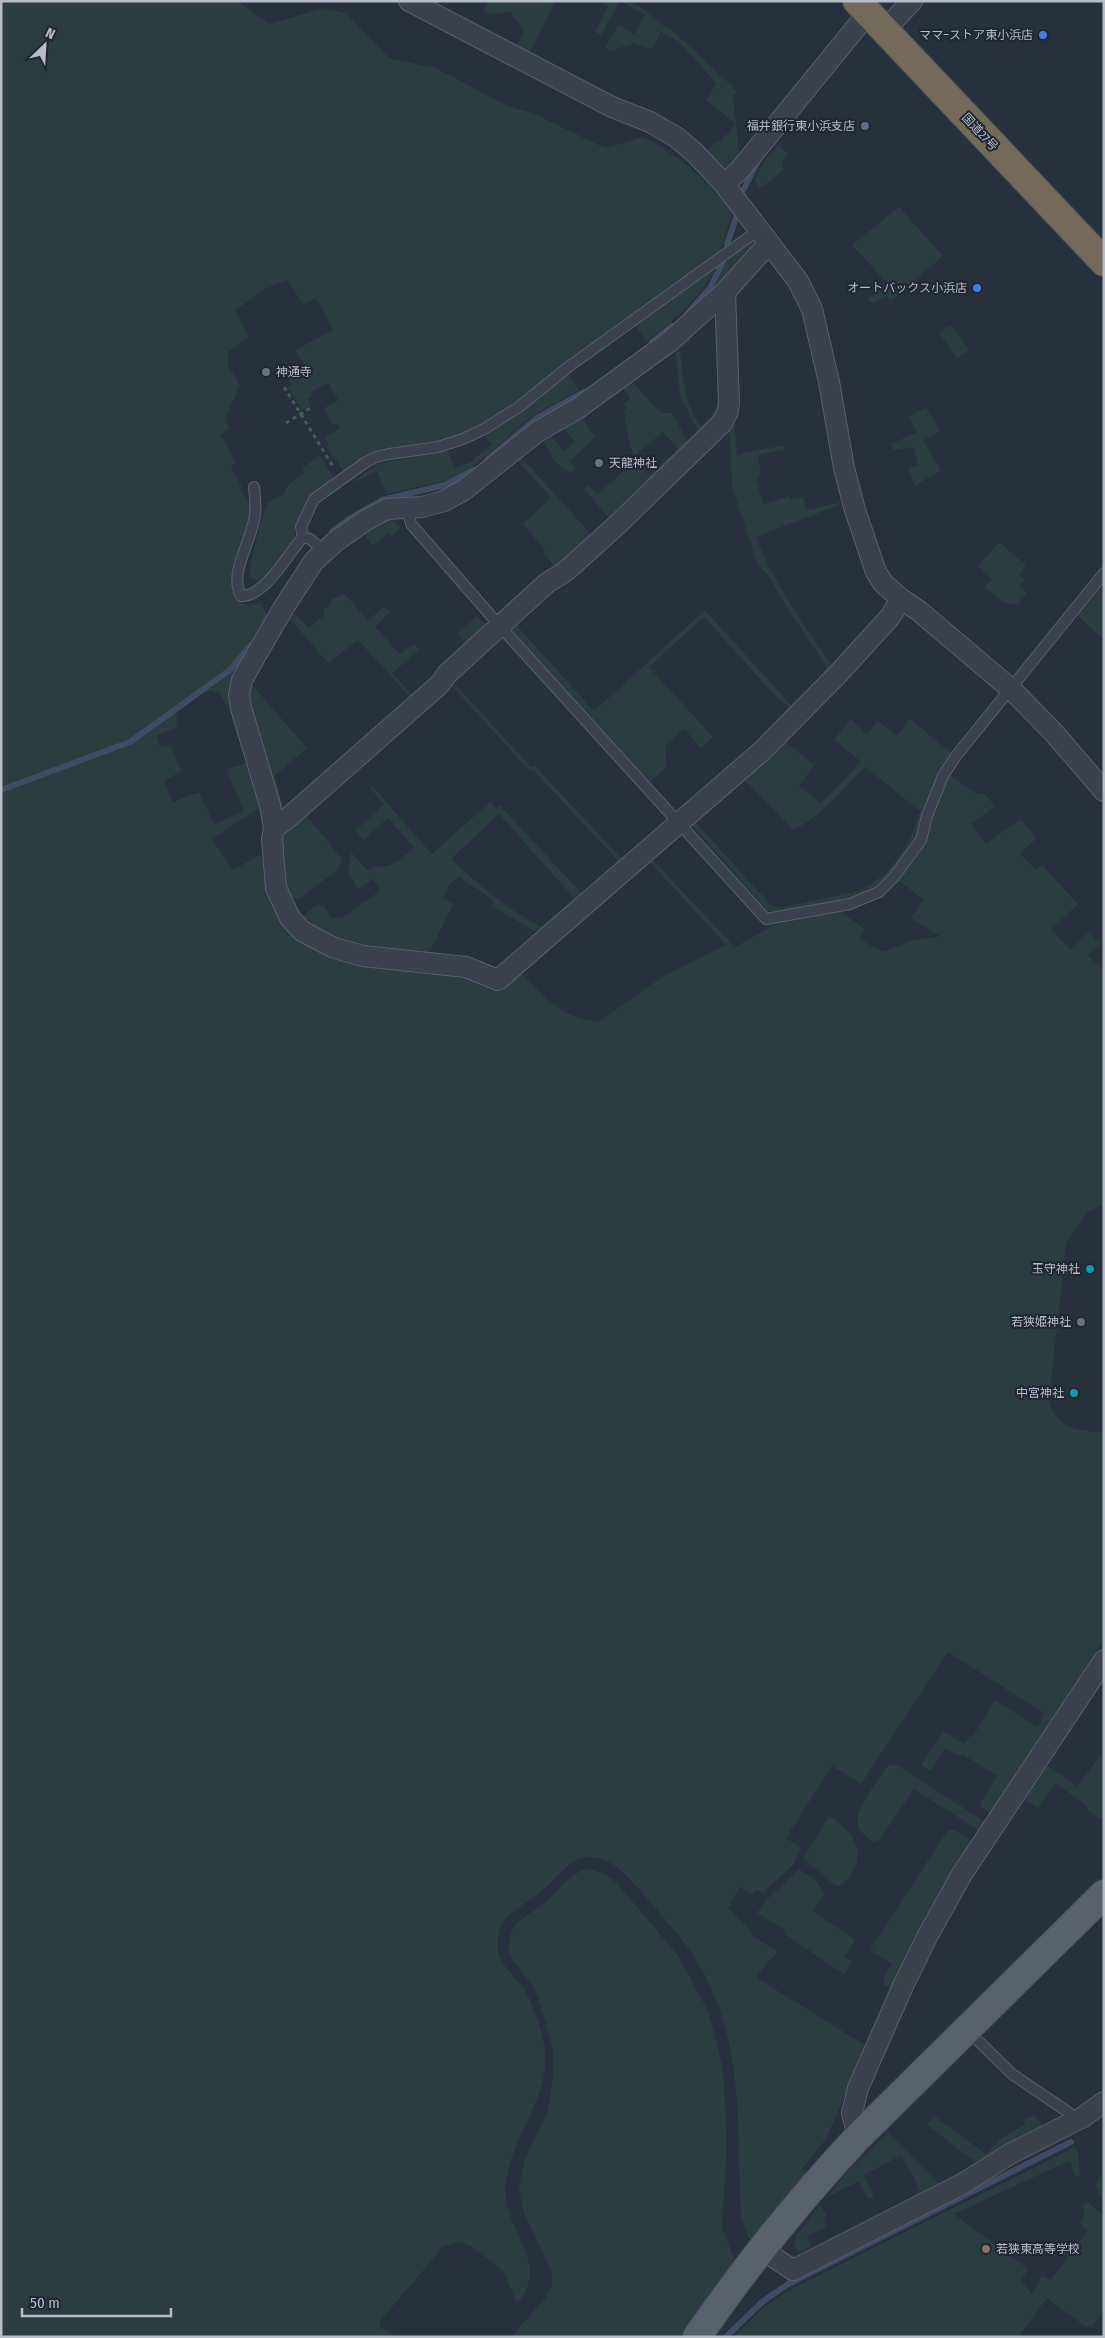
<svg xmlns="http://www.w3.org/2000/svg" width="1105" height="2338" viewBox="0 0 1105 2338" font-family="'Fira Sans Condensed','Noto Sans JP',sans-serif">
	<rect width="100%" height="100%" fill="#27303d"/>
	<g fill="#2a3d3f" fill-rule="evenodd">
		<path d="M1 1H238L269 24 324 8 346 13 389 58 436 68 510 107 533 113 605 148 643 137C685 159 702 177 733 211L720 252 564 364 516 404 463 435 439 442 380 450 362 459 343 471 327 447 328 443 324 438 340 428 337 423 334 425 323 409 338 400 328 383 311 392 312 396 307 399 311 405 302 410 288 387 292 384 288 378 306 367 295 350 333 330 316 298 304 305 287 280 261 291 235 311 249 337 228 352V365L240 385 226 417 229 428 221 435 235 462 231 467 241 485V492L250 502 253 512 236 598 247 606 260 603 268 616 243 658 232 669 179 707 176 716 177 727 157 736 160 747 170 745 182 771 164 781 173 802 199 792 214 824 244 811 226 769 251 762 263 817 258 809 212 839 233 870 259 855 266 859 302 935 440 967 504 986 649 856 735 947 772 926 806 915 840 911 865 929 859 939 883 952 911 941 940 936 911 918 923 899 896 879C906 868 919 855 924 841 933 819 937 795 950 775L977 794 984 793 995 806 971 824 986 844 1020 819 1037 838 1020 854 1036 870 1042 865 1078 904 1051 930 1071 950 1089 932 1100 943 1088 955 1104 970V1205L1088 1212 1066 1243 1049 1402C1058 1431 1078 1429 1104 1433V1639L992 1814 979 1806 997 1776 962 1754 960 1757 945 1748 931 1771 921 1765 943 1731 964 1744 970 1736H973L995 1700 1037 1727 1045 1714 948 1652 861 1784 832 1766 786 1838 801 1848 793 1865 763 1893 756 1890 752 1894 740 1887 728 1908 751 1930 752 1936 778 1951C772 1959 759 1971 757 1978L863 2044 864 2052 826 2139 802 2169 807 2174 753 2240 748 2237 741 2216C736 2122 746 2034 691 1952 677 1932 659 1913 643 1894 629 1878 614 1859 591 1857 585 1857 577 1859 573 1862 561 1870 553 1882 542 1891 529 1903 507 1911 500 1928 498 1933 498 1942 498 1947 497 1964 519 1979 527 1994 535 2010 543 2033 545 2052 549 2096 516 2131 508 2172 507 2178 504 2185 505 2191 507 2234 551 2263 517 2304L504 2272 471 2246 458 2242 444 2246 380 2321 381 2328 398 2337H1ZM649 861 726 945 662 977 599 1022C561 1018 548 999 522 974Z"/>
		<polygon points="489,1 555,1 531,49 528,52 516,45 524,35 524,30 513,17 511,11 492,15 483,10"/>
		<polygon points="598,1 620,1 601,35 595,32 608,6"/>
		<path d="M621 1C643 1 654 23 673 31L733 87 737 93 733 96 740 160 729 169H724L706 151 717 141 720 142 726 134 728 135 735 123 706 100 716 84C702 68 682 39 661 32L653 47 645 48 633 43C627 48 620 46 613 51L605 48 618 25 634 34 645 15Z"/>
		<polygon points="778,145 788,153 782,162 784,170 759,189 754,181 764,162"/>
		<polygon points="899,207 943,256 891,301 886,296 873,303 868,299 887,283 852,245"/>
		<polygon points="756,238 753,253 713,290 728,258"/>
		<path d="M718 264C700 298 678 319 646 341L635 325Z"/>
		<path d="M718 309 723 410 700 436 680 395 675 345ZM716 315C720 324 721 395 717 405 715 414 707 420 701 427 684 405 683 376 680 349L691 341 690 337Z"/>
		<polygon points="948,327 953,327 969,350 957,358 939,333"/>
		<polygon points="568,374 579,390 534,415 475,465 459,475 445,481 386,494 377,471 349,485 377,464 448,450 454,468 474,461 473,459 492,445 484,436 522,412"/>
		<path d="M627 379C641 388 649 403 662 413H672L690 446 558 570 543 553 545 550 523 524 551 498 516 459 520 456 592 535 610 519 584 489 589 485 598 494 628 467 638 464 649 475 678 449 663 432 634 456C628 444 629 432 624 419L626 416 623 411 626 408 624 404 631 398 620 385Z"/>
		<polygon points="926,407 940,431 923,441 941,470 915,486 908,468 918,466 913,447 893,450 891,444 917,432 909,417"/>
		<path d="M579 414 595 437 570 461 576 469 571 473C569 471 566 470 564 469 555 464 545 447 543 437L550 435 564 451 575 442 563 428Z"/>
		<path d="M734 414 737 456 746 452 785 445V449L758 455 761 474 756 481 764 504 789 496 790 499 803 497 807 510 842 502V504L756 537C775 586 805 627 835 670L794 711 775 696 704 617 649 667 713 737 701 748 684 729 665 746 667 767 650 782 511 629ZM724 432 730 433 732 488 758 565 769 576 780 597 829 670 792 706 705 610 594 711 519 628 518 624Z"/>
		<path d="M320 455 334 478 311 495 296 526 294 538 266 576 258 581 251 578C246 569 263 516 267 503L283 495 289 484 305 473 302 468Z"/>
		<polygon points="390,519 400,526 399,530 391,536 389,533 372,546 365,536 368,528"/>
		<polygon points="999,542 1026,565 1019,574 1025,580 1019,586 1027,594 1017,605 1005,603 984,587 992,579 978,566"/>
		<polygon points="1104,582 1104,640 1076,614"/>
		<path d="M344 593 368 620 385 606 390 612 375 627 400 654 414 643 420 650 392 673 415 698 283 815 253 732 247 685 289 613 295 614 309 628 325 614 323 609 330 606 331 600ZM290 619 328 663 358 640 410 697 284 810 275 776 307 748 252 685 270 650Z"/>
		<polygon points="477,616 490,629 469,647 457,634"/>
		<path d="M502 636 671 820 621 864 533 770H529L450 684ZM500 640 505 642 667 820 622 859 535 766 531 767 454 683Z"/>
		<polygon points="233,673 231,684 233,704 229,706 225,704 219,691 213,693 212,690 200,696"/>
		<path d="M851 719 867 734 878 721 897 735 910 719 953 754C937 791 911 867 875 889 848 906 810 906 779 913L768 911 690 823 784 740 814 765 799 786 821 803 861 762 834 739ZM865 767 920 811C910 845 894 873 861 890L781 908 771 905 696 823 697 819 745 781 793 830C820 818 845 787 865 767Z"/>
		<path d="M372 786 432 854 490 802 496 808 500 805 585 897 541 935 492 906 493 900 459 877 450 884 443 897 453 904 428 956 336 943 299 919 317 905 324 906 332 919 343 917 380 891 373 879 358 889 348 872 351 852 368 871 374 866C390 870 404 857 414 847L388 818 364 840 355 831 384 804 370 788ZM499 814 574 898 541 927C507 909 479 885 451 859Z"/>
		<polygon points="333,788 335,790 307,816 342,859 339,869 298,900 288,895 284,884 281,831"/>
		<polygon points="1104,1750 1104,1821 1086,1809 1088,1806 1055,1783 1038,1808 1023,1799 1046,1764 1077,1786"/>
		<path d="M892 1764 897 1765 987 1823 981 1832 914 1789 880 1839 874 1842C869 1838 863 1835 859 1829 851 1813 877 1782 886 1768Z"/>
		<path d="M829 1816C850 1829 867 1848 852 1873 848 1879 846 1883 839 1886L833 1884 803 1858Z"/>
		<polygon points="953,1829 973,1842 892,1990 884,1985 883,1979 891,1964 870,1950 947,1831"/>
		<polygon points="589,1869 605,1874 617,1883 679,1957 707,2009 715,2036 723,2069 727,2144 722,2227 735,2262 687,2337 511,2337 546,2297 552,2284 552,2271 524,2214 519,2189 524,2162 548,2110 553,2076 553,2049 536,1991 521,1970 512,1960 508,1948 511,1932 518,1922 548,1900 564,1883 580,1871"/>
		<path d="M799 1869C809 1876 821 1881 824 1895L813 1911 855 1940 845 1957 851 1961 845 1975 783 1933 785 1930 757 1913 766 1900Z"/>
		<polygon points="1033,2115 1045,2127 978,2164 927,2125 934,2116 986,2154 1001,2138 1024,2125 1025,2120"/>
		<polygon points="888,2133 941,2186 913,2200 911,2197 920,2190 902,2155 864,2175 874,2196 868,2199 859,2181 827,2197 848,2171"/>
		<polygon points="1075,2147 1078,2153 1080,2176 1075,2176 1070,2162 1067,2162 954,2214 1028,2269 1021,2281 1032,2294 1042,2275 1050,2280 1068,2257 1059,2251 1064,2245 1072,2251 1088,2230 1080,2224 1084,2216 1083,2204 1088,2202 1104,2216 1104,2311 1093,2325 1086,2327 1047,2298 1018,2337 733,2337 765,2306 789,2290"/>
		<polygon points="1104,2153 1104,2200 1095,2187 1103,2171 1101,2155"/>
		<polygon points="820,2205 827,2215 823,2218 827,2226 807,2236 812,2246 799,2252 794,2246 797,2234"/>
	</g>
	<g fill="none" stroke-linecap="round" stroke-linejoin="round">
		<g stroke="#3e4c64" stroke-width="6">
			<polyline points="744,189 759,159"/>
			<polyline points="727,244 736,218"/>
			<polyline points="687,314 710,288 723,262"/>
			<polyline points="652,342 672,326"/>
			<polyline points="488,459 537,418 584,392"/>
			<polyline points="332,532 349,519 382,500 445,485 474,470"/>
			<polyline points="1,790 130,742 230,670 251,645"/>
			<polyline points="726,2337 762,2302 788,2284 1071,2142"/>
		</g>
		<defs>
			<g id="lane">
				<path d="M254 487C255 496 256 506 255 514 253 540 228 572 241 596 266 596 287 555 303 537"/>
				<polyline points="407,507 411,524 499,625 766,919 850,904 879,892 894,877 921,840 927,816 943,776 956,756 1104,573"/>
				<polyline points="303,537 301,527 314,499 366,462 376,457 389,454 438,447 463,439 484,429 519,407 567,368 760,229"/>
				<polyline points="303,537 310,539 324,551"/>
				<polyline points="968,2031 1012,2074 1068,2112 1076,2121"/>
			</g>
			<g id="street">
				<polyline points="409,1 612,107 650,122 676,137 695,153 724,184 798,281 812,309 829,382 844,468 855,510 876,572 883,583 901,599 919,611 1011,689 1054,733 1104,791"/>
				<polyline points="884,31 912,1"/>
				<polyline points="724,184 739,171 868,13"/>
				<polyline points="771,245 763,250 725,292 669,342 577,409 537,432 464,490 444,501 422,507 387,509 366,520 335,542 314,561 284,607 255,657 242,680 239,694 241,708 270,805 274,828 272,839 276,888 290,918 302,931 334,948 363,956 466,967 498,980 763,750 838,674 890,617 901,599"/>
				<polyline points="274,828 288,818 440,684 447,674 547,583 566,571 617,525 722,423 728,411 729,403 725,292"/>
				<polyline points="858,2137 852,2113 858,2088 903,1986 927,1937 962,1874 1104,1660"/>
				<polyline points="761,2249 793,2270 962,2184 1010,2154 1083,2117 1104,2102"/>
			</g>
			<path id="primary" d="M697 2337C746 2266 799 2200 858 2137L1104 1894"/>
			<polyline id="highway" points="857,1 1104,262"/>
		</defs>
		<use href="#lane" stroke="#59606b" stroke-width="12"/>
		<use href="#street" stroke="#59606b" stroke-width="22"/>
		<use href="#primary" stroke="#444b56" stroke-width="30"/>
		<use href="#highway" stroke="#464d58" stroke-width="30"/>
		<g stroke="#495a5d" stroke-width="3" stroke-dasharray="4 4" stroke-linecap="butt">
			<polyline points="284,387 334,468"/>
			<polyline points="286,423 312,407"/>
		</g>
		<use href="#lane" stroke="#3b424d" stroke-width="10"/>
		<use href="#street" stroke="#3b424d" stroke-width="20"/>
		<use href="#primary" stroke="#59616d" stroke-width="28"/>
		<use href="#highway" stroke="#736a59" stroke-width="28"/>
	</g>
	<g fill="#3f7fe0" stroke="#202732" stroke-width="2">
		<circle cx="1043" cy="35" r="5"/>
		<circle cx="977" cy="288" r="5"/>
	</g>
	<circle fill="#5c6f8a" stroke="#202732" stroke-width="2" cx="865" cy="126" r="5"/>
	<g fill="#6b7280" stroke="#202732" stroke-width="2">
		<circle cx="266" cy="372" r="5"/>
		<circle cx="599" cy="463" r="5"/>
		<circle cx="1081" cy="1322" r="5"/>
	</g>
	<g fill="#0f9aa8" stroke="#202732" stroke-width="2">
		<circle cx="1090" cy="1269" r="5"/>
		<circle cx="1074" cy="1393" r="5"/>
	</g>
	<circle fill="#8d6e63" stroke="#202732" stroke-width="2" cx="986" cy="2249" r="5"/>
	<g text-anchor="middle" stroke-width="4" stroke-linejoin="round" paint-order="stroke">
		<g font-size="12" fill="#b7bdc8" stroke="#202732" text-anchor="end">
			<text x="1033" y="39">ママ―ストア東小浜店</text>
			<text x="855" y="130">福井銀行東小浜支店</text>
			<text x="967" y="292">オートバックス小浜店</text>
			<text x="276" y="376" text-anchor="start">神通寺</text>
			<text x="609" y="467" text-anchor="start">天龍神社</text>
			<text x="1080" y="1273">玉守神社</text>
			<text x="1071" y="1326">若狭姫神社</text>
			<text x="1064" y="1397">中宮神社</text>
			<text x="996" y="2253" text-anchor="start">若狭東高等学校</text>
		</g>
		<g font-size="12" fill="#b7bdc8" stroke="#202732">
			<text transform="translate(980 132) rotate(47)" y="4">国道27号</text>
		</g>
	</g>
	<rect width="1105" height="2338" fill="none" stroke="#b7bdc8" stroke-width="5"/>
	<g transform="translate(45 45) rotate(25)" stroke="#202732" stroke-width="4" paint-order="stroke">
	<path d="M0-4L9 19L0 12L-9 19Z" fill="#b7bdc8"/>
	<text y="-8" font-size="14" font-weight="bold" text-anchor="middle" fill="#b7bdc8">N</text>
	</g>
	<path d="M22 2308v8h149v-8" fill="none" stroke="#b7bdc8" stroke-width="2.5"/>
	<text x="30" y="2308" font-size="15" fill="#b7bdc8" stroke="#202732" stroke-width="4" paint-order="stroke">50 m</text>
</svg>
